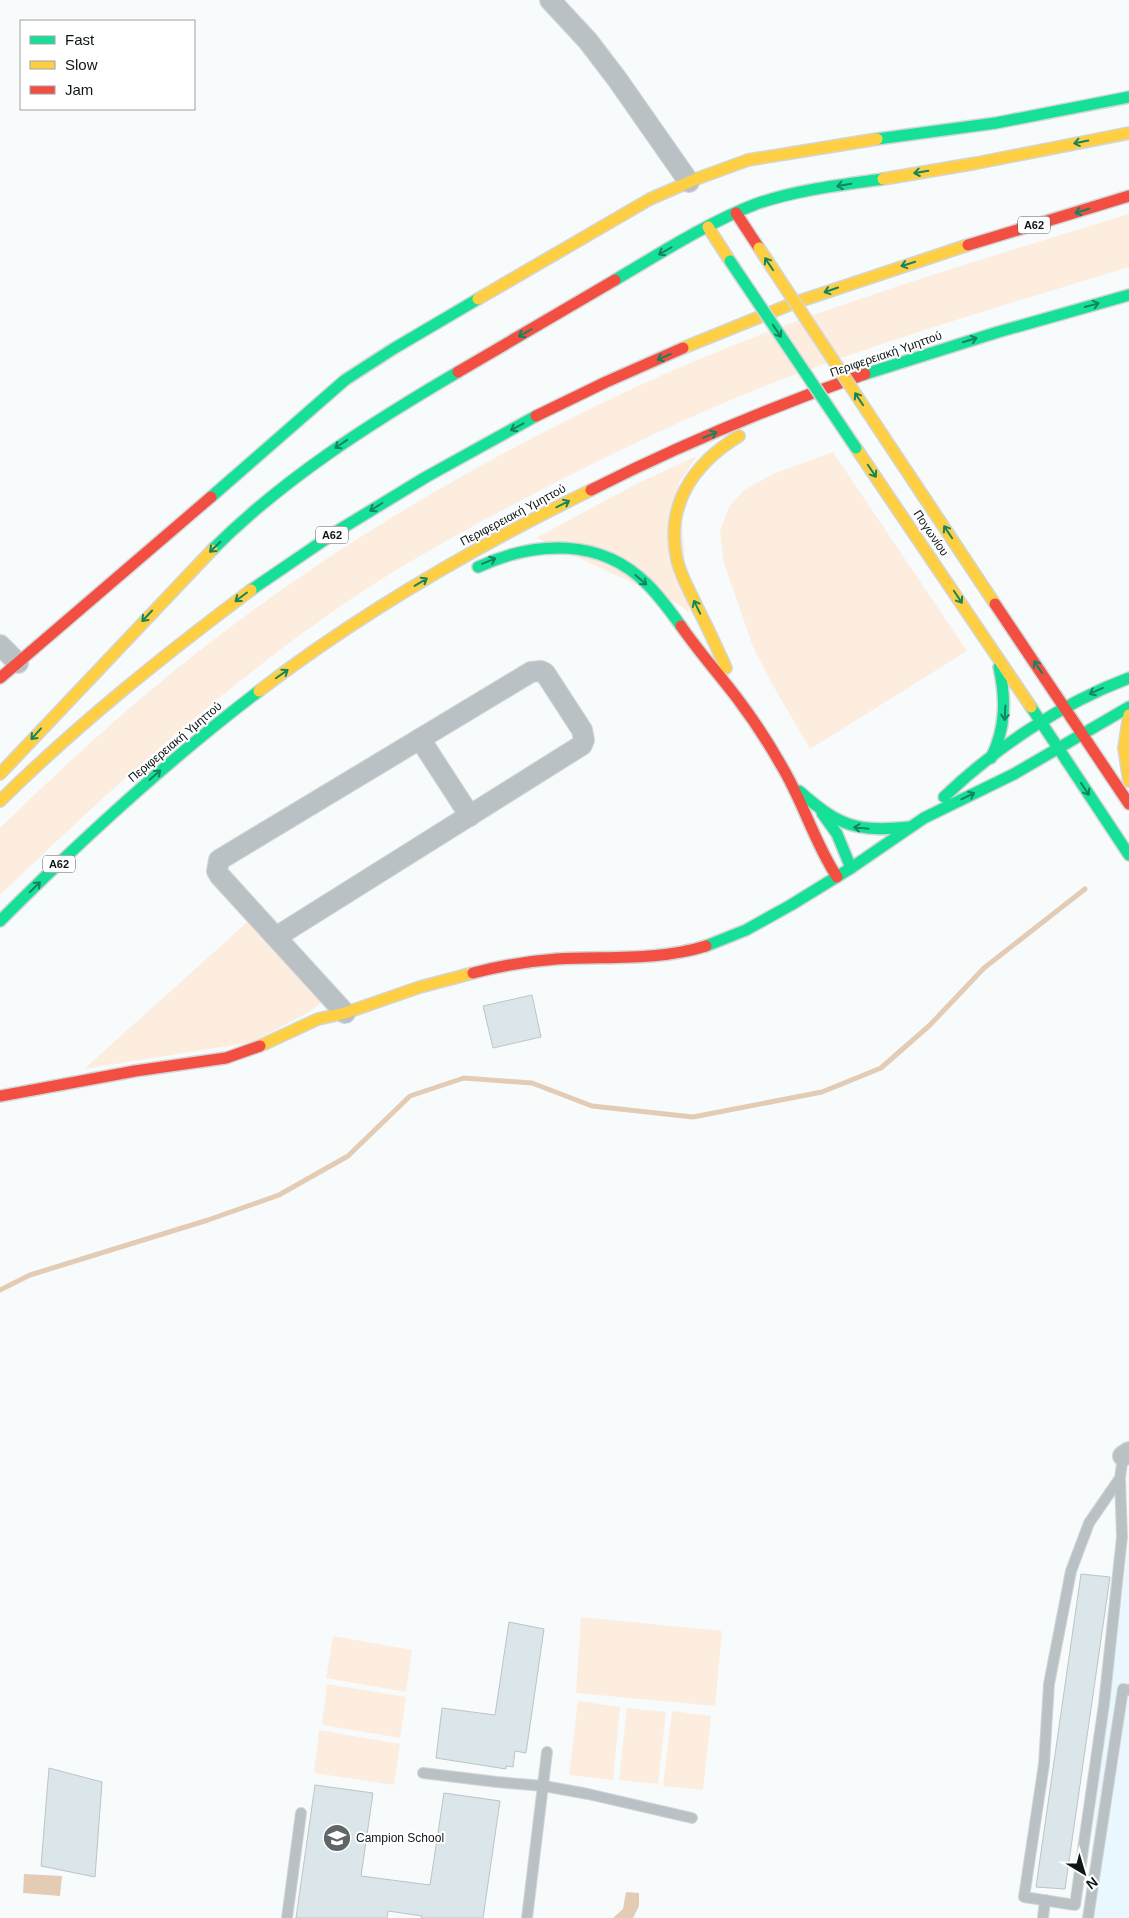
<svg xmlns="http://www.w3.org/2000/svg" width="1129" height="1918" viewBox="0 0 1129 1918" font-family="Helvetica,sans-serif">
	<rect width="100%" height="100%" fill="#f8fbfc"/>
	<polygon fill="#e9f8fe" points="1129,1542 1129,1918 1086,1918 1101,1746 1115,1656"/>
	<g fill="#fceddf">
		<path d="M1129 214V267C1005 305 881 341 760 388 670 424 584 467 499 512 451 538 402 565 357 595 228 682 112 787 0 895V828C45 784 91 741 139 700 288 573 459 469 636 387 793 314 964 265 1129 214Z"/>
		<polygon points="833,452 967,651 810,749 771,682 753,647 724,563 720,531 729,507 744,490 773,474"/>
		<polygon points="697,456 679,483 689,612 678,604 536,538 636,484"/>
		<polygon points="253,917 323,995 322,1002 309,1012 253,1042 84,1069"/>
		<polygon points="581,1617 722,1631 715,1706 576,1693"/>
		<polygon points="333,1636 412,1650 406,1692 326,1678"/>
		<polygon points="327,1684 406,1697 400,1738 322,1725"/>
		<polygon points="578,1701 620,1707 613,1780 569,1775"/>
		<polygon points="627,1708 666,1712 658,1784 619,1780"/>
		<polygon points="672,1711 711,1716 703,1790 663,1786"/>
		<polygon points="319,1730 400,1744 394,1785 314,1773"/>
	</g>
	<g fill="#e4cbb4">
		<polygon points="24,1874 62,1876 60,1896 23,1893"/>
		<polygon points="626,1892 639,1893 639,1906 633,1918 613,1918 623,1909"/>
	</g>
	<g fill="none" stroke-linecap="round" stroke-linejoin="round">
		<polyline stroke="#e4cbb4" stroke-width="5" points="0,1290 30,1275 208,1220 279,1195 348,1156 410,1096 464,1078 532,1083 592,1106 693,1117 822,1092 881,1068 930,1025 984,968 1085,889"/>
	</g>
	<g fill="#dae6ea" stroke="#bec3c6">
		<polygon points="532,995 541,1037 493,1048 483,1006"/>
		<polygon points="1081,1574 1110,1577 1065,1889 1036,1887"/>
		<polygon points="509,1622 544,1629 526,1753 515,1751 513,1767 506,1766 506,1769 436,1758 442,1708 495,1715"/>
		<polygon points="49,1768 102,1782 95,1877 41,1866"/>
		<polygon points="315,1785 373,1793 361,1876 430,1885 444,1793 500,1801 483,1918 421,1918 422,1916 388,1911 387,1918 296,1918"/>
	</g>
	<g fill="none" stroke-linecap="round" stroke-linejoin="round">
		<defs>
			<g id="lane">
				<polyline points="1120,1478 1089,1523 1071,1571 1049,1684 1044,1764 1024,1897 1075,1905 1104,1704 1122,1537 1120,1478 1123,1456"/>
				<polyline points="423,1773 497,1782 544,1786 588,1794 692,1818"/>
				<polyline points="287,1918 301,1813"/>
				<polyline points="527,1918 547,1752"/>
				<polyline points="1043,1918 1045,1900"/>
				<polyline points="1088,1918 1123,1689 1129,1690"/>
			</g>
			<g id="street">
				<polyline points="550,0 588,41 617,79 689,182"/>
				<polyline points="0,645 18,663"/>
				<polyline points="420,739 470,816"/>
				<polyline points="276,937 582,745 584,740 582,730 545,673 541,671 531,672 219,860 217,871 220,876 345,1013"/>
				<polyline points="1123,1456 1129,1452"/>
			</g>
			<g id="fast">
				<polyline points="877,139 996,123 1129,97"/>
				<path d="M615 280C659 254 709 222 756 204 796 190 841 185 883 179"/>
				<polyline points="865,374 998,332 1129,295"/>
				<polyline points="211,497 345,380 393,349 478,299"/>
				<path d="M212 550C284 478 371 423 458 372"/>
				<path d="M478 567C534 541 600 537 647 584 660 597 671 612 681 626"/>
				<polyline points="251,590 339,530 426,477 536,416"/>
				<polyline points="1031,707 1129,855"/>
				<path d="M991 758C1006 728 1006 699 999 667"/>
				<path d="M799 791C840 827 856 832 910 827"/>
				<path d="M944 797C995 748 1062 703 1129 678"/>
				<polyline points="822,813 837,834 851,868"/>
				<path d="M0 921C82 839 167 761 259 691"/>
				<polyline points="706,946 746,930 791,905 851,868 924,818 1014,774 1129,707"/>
			</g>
			<g id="slow">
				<polyline points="883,179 977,163 1129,133"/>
				<polyline points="708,227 730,261"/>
				<polyline points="478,299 650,199 696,179 748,160 877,139"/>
				<polyline points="683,348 794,303 968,245"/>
				<polyline points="886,440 995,604"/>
				<polyline points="856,448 1031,707"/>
				<path d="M726 668C717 648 708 628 698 609 691 593 681 577 677 560 665 505 693 464 739 436"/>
				<path d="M259 691C362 612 475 547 591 490"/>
				<polyline points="1129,715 1124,748 1129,781"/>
				<polyline points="0,774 212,550"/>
				<path d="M0 801C78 724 163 656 251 590"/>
				<polyline points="260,1046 318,1019 345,1013 420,987 473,973"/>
			</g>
			<g id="jam">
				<polyline points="736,213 759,248"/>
				<polyline points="968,245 1129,196"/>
				<polyline points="458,372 615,280"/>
				<polyline points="536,416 606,382 683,348"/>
				<path d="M591 490C680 445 771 407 865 374"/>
				<polyline points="995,604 1129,804"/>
				<path d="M681 626C698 651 719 674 737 698 753 719 768 742 781 765 803 801 814 842 837 877"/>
				<polyline points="0,678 211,497"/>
				<path d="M473 973C500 966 529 961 557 959 607 956 658 961 706 946"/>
				<polyline points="0,1096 135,1071 226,1058 260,1046"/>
			</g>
		</defs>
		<use href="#lane" stroke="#d3d6d7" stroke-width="12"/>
		<use href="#street" stroke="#d3d6d7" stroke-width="22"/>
		<use href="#fast" stroke="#d3d6d7" stroke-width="14"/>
		<use href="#slow" stroke="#d3d6d7" stroke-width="14"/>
		<use href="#jam" stroke="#d3d6d7" stroke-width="14"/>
		<use href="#lane" stroke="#bac1c5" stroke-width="10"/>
		<use href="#street" stroke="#bac1c5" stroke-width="20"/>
		<use href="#fast" stroke="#16e098" stroke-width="11"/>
		<use href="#slow" stroke="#ffcf43" stroke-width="11"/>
		<use href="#jam" stroke="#f24e42" stroke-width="11"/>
		<defs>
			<polyline id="fast-bridge" points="730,261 856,448"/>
			<polyline id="slow-bridge" points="759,248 886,440"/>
		</defs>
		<use href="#fast-bridge" stroke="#d3d6d7" stroke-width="14" stroke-linecap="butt"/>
		<use href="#slow-bridge" stroke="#d3d6d7" stroke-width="14" stroke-linecap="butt"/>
		<use href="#fast-bridge" stroke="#16e098" stroke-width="11"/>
		<use href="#slow-bridge" stroke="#ffcf43" stroke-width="11"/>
	</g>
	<defs><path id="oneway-shaft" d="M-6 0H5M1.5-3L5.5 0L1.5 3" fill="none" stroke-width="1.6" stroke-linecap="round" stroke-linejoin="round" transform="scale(1.25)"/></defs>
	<g stroke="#12855f">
		<use href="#oneway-shaft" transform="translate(1081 142) rotate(169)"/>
		<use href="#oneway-shaft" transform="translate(921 172) rotate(171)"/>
		<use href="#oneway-shaft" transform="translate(844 185) rotate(170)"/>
		<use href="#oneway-shaft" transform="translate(1082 211) rotate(163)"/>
		<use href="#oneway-shaft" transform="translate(665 251) rotate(150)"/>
		<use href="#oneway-shaft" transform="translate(769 264) rotate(-124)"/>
		<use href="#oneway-shaft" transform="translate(908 264) rotate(162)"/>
		<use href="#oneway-shaft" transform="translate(831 290) rotate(161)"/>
		<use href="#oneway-shaft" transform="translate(1092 305) rotate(-15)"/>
		<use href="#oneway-shaft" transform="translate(777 331) rotate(56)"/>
		<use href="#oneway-shaft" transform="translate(525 333) rotate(150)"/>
		<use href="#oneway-shaft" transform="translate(970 340) rotate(-17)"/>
		<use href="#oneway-shaft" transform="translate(664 357) rotate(156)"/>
		<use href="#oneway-shaft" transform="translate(859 399) rotate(-124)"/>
		<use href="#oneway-shaft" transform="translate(517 427) rotate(152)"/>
		<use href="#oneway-shaft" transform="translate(710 435) rotate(-23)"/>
		<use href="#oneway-shaft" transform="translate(341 444) rotate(146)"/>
		<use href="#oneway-shaft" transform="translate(872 471) rotate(56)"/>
		<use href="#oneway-shaft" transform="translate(563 504) rotate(-27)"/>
		<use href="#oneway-shaft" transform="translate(376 507) rotate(148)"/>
		<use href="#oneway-shaft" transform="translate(948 532) rotate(-124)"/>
		<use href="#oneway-shaft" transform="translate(215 547) rotate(136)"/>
		<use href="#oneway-shaft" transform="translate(489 561) rotate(-22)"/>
		<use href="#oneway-shaft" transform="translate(641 580) rotate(41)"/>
		<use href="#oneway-shaft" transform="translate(421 582) rotate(-31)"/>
		<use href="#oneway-shaft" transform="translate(241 597) rotate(143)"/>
		<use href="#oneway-shaft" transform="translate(958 597) rotate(56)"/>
		<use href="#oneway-shaft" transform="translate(697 607) rotate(-116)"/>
		<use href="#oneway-shaft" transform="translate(147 616) rotate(133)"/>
		<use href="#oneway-shaft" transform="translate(1038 667) rotate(-124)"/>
		<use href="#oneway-shaft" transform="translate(282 674) rotate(-35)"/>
		<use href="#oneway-shaft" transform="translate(1096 691) rotate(155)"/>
		<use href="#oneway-shaft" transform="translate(1005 713) rotate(93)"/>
		<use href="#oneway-shaft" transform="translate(36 734) rotate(132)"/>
		<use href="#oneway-shaft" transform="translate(155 775) rotate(-41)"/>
		<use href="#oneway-shaft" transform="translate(1085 789) rotate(56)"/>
		<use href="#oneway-shaft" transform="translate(968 796) rotate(-26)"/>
		<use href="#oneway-shaft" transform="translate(861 828) rotate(-174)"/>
		<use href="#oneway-shaft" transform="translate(35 887) rotate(-44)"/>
	</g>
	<defs>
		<symbol id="university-disc" viewBox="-11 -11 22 22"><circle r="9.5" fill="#606668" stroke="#fff"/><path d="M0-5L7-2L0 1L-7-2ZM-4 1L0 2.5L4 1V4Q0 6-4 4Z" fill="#fff"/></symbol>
	</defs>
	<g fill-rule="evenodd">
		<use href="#university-disc" x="321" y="1822" width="32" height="32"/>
	</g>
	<g text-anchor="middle" stroke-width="4" stroke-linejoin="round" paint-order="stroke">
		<g fill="#fff" stroke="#565c5e" stroke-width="1">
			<rect x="1018" y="216.5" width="32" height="17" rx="4"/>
			<rect x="316" y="526.5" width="32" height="17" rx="4"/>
			<rect x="43" y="855.5" width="32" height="17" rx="4"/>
		</g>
		<g font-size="11" font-weight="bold" fill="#0e1619">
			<text x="1034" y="229">Α62</text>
			<text x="332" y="539">Α62</text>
			<text x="59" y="868">Α62</text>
		</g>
		<g font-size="12" fill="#0e1619" stroke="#fff">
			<text transform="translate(886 354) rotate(-19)" y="4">Περιφερειακή Υμηττού</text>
			<text transform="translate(513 515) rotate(-28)" y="4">Περιφερειακή Υμηττού</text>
			<text transform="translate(931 533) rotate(56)" y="4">Πογωνίου</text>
			<text transform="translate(175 742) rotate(-40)" y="4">Περιφερειακή Υμηττού</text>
		</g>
		<g font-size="12" fill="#0e1619" stroke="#fff" text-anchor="start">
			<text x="356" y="1842">Campion School</text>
		</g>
	</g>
	<rect x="20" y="20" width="175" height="90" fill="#ffffff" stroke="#9fa2a3"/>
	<rect x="30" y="36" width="25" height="8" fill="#16e098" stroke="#9fa2a3"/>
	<text x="65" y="45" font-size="15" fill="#0e1619">Fast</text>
	<rect x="30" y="61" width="25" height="8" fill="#ffcf43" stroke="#9fa2a3"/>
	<text x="65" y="70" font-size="15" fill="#0e1619">Slow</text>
	<rect x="30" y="86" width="25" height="8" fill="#f24e42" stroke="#9fa2a3"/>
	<text x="65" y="95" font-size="15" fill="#0e1619">Jam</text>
	<g transform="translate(1084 1873) rotate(142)" stroke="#ffffff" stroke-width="4" paint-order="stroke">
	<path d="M0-4L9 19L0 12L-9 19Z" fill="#0e1619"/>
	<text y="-8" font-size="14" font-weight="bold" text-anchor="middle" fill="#0e1619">N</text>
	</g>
</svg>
